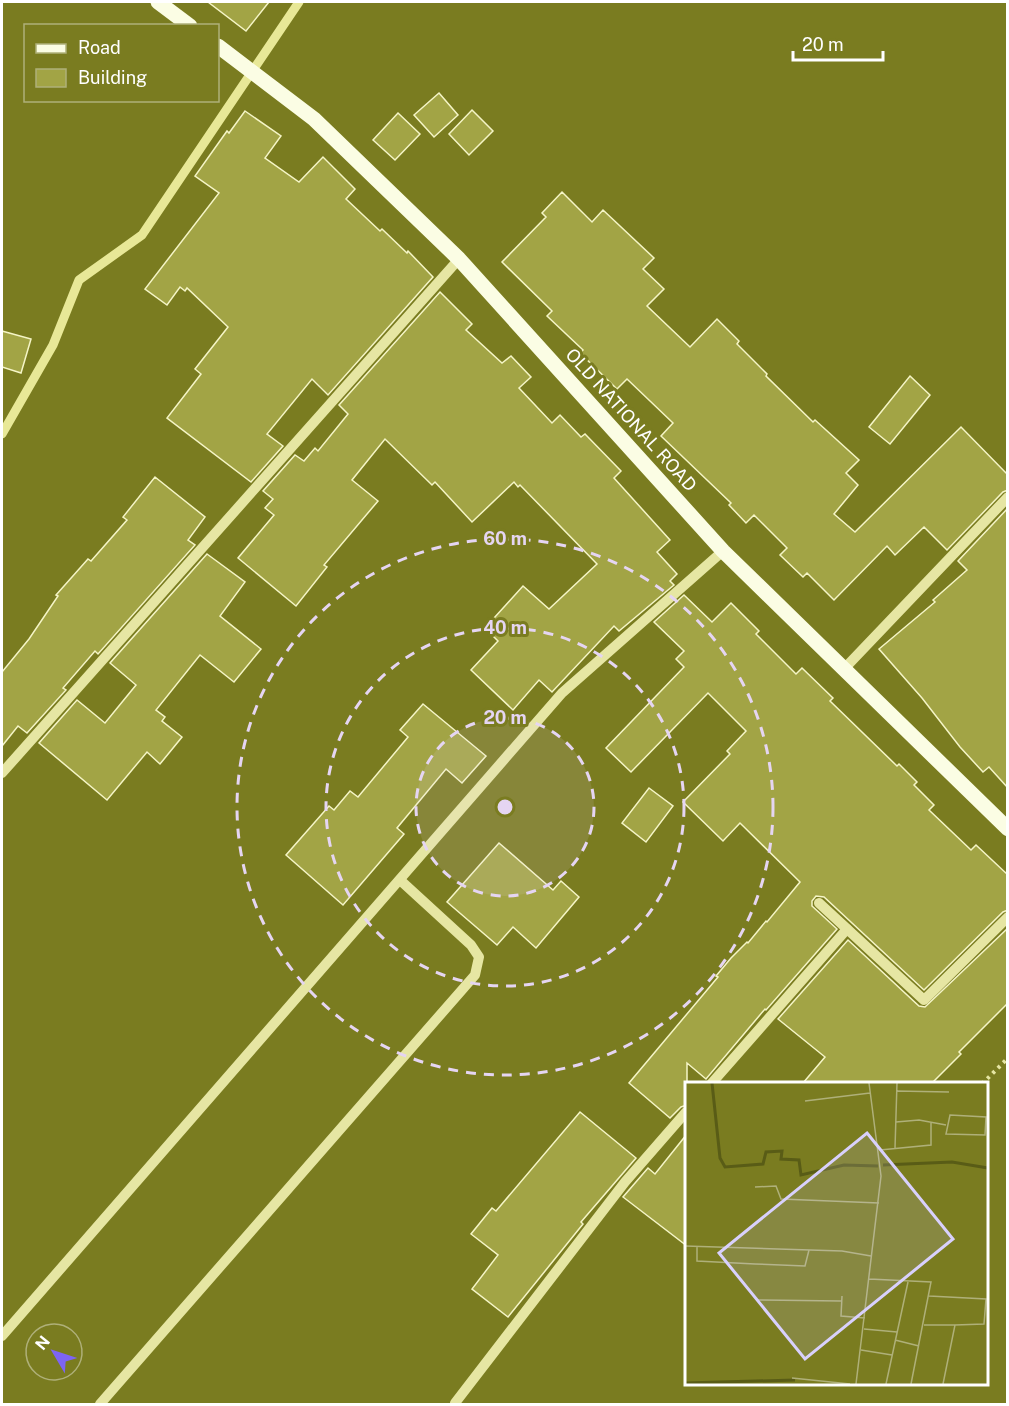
<svg xmlns="http://www.w3.org/2000/svg" width="1009" height="1406" viewBox="0 0 1009 1406" font-family="'Public Sans',sans-serif">
	<rect width="100%" height="100%" fill="#7a7c20"/>
	<g fill="none" stroke-linecap="round" stroke-linejoin="round">
		<polyline stroke="#e8e897" stroke-width="9" points="2,434 53,345 79,280 142,235 299,2"/>
	</g>
	<g fill="#a2a445" stroke="#f5f5c6" stroke-width="1.5">
		<polygon points="208,2 269,2 246,31"/>
		<polygon points="439,93 458,115 434,137 414,115"/>
		<polygon points="472,110 493,131 469,155 449,134"/>
		<polygon points="245,111 281,136 265,158 299,182 323,157 355,189 346,199 380,231 382,229 407,253 408,251 433,277 328,395 312,379 267,434 283,446 251,482 167,418 201,374 195,369 228,327 187,288 185,291 180,287 167,305 145,289 219,193 195,176 227,131 229,133"/>
		<polygon points="398,113 420,134 395,160 373,140"/>
		<polygon points="562,192 592,222 603,210 654,258 643,269 664,289 647,306 690,347 717,319 739,341 737,344 767,374 766,376 813,422 815,420 859,460 846,473 858,485 834,514 855,532 961,427 1008,475 1008,490 1003,492 947,550 924,527 895,555 887,546 834,600 807,573 803,577 780,555 787,548 754,515 746,523 729,505 731,503 661,436 673,423 627,379 617,389 580,353 583,350 547,316 552,311 502,262 546,217 542,213"/>
		<polygon points="440,292 472,324 466,330 502,363 511,356 531,377 519,388 552,423 560,415 581,437 585,434 621,471 614,478 670,540 657,552 677,574 670,581 674,585 619,631 614,626 552,692 539,680 513,710 471,670 498,641 485,628 523,586 549,609 597,564 520,485 518,487 514,482 472,522 435,482 432,485 385,439 352,480 378,501 324,565 327,567 296,606 238,558 274,515 265,508 273,499 263,491 295,455 304,461 315,448 318,451 348,414 339,405"/>
		<polygon points="2,331 31,339 21,373 2,367"/>
		<polygon points="910,376 930,395 890,444 869,427"/>
		<polygon points="155,477 205,517 188,540 195,545 98,654 95,651 63,688 66,690 27,733 18,726 2,746 2,672 29,639 58,596 56,595 88,559 91,561 127,520 123,517"/>
		<polygon points="1008,508 1008,788 989,767 983,772 960,747 922,698 879,649 935,602 933,600 967,570 958,561"/>
		<polygon points="207,554 245,582 220,616 261,649 234,682 200,655 156,710 165,717 162,721 182,737 160,764 147,752 107,800 39,743 77,700 105,723 136,685 110,663"/>
		<polygon points="684,595 712,622 731,603 759,631 756,634 796,674 802,668 833,698 830,701 897,766 899,764 917,782 914,785 934,805 929,810 971,850 976,845 1008,875 1008,910 1003,912 924,990 824,897 816,896 812,901 812,906 837,929 766,1010 765,1009 706,1079 687,1063 687,1105 681,1107 670,1118 629,1083 718,977 716,976 731,958 747,942 748,943 766,921 767,922 800,882 740,823 723,841 683,802 730,754 727,751 746,731 708,693 631,772 606,748 684,667 676,659 684,651 654,622"/>
		<polygon points="423,704 486,756 462,783 446,769 397,828 404,834 343,905 286,855 329,806 334,810 350,791 358,797 408,737 400,730"/>
		<polygon points="649,788 673,806 646,842 622,823"/>
		<polygon points="499,843 553,890 561,881 579,897 536,948 513,927 497,945 447,902"/>
		<polygon points="1008,928 1008,1003 959,1052 961,1054 932,1083 803,1083 825,1057 778,1019 848,940 919,1006 925,1007"/>
		<polygon points="580,1112 636,1158 581,1222 583,1224 508,1317 472,1289 498,1255 471,1234 492,1208 496,1211"/>
		<polygon points="687,1134 687,1246 623,1197 648,1168 655,1174"/>
	</g>
	<g fill="none" stroke-linecap="round" stroke-linejoin="round">
		<polyline stroke="#e6e6a3" stroke-width="4" stroke-dasharray="3 4.5" stroke-linecap="butt" points="982,1084 1008,1058"/>
		<g stroke="#e6e6a3" stroke-width="10">
			<polyline points="843,670 1008,497"/>
			<polyline points="2,773 459,259"/>
			<polyline points="819,903 924,1000 1008,917"/>
			<polyline points="711,1084 847,929"/>
			<polyline points="2,1336 562,693 723,551"/>
			<polyline points="455,1403 625,1182 686,1112"/>
			<polyline points="100,1404 475,975 479,957 471,945 400,880"/>
		</g>
		<g stroke="#fbfde4" stroke-width="15">
			<polyline points="158,2 190,26"/>
			<polyline points="218,46 314,119 459,259 723,551 1008,829"/>
		</g>
	</g>
	<circle cx="505" cy="807" r="89" fill="#e5d5f2" fill-opacity=".12"/>
	<g fill="none" stroke="#e5d5f2" stroke-width="3" stroke-dasharray="10 8">
		<circle cx="505" cy="807" r="89"/>
		<circle cx="505" cy="807" r="179"/>
		<circle cx="505" cy="807" r="268"/>
	</g>
	<g text-anchor="middle" stroke-width="6" stroke-linejoin="round" paint-order="stroke">
		<g font-size="18" fill="#fff" stroke="#7a7c20">
			<text transform="translate(631 420) rotate(48)" y="6">OLD NATIONAL ROAD</text>
		</g>
	</g>
	<g transform="translate(685 1082)">
		<rect width="303" height="303" fill="#7a7c20"/>
		<path fill="none" stroke="#595c16" stroke-width="3" d="M27 1 35 76 40 85 78 82 81 70 97 69 96 77 114 78 116 93 159 83 193 84M198 83 267 80 303 86M0 301 110 298"/>
		<path fill="none" stroke="#afb079" stroke-width="1.5" d="M211 9 264 10M120 19 185 11M265 33 301 35 300 53 261 52ZM211 40 234 38 261 43M210 66 212 1M195 68 246 63V40M70 105 91 104 96 117 194 121M0 164 157 169 186 174M12 164V179L70 182 120 184 124 168M184 197 246 200 226 302M157 214 156 234 180 236M244 214 301 217 299 242 270 243M73 218 156 219M239 243H270L258 302M179 247 212 250M210 258 234 264M176 268 207 273M107 296 165 302M171 302 196 94 184 1M201 302 223 200"/>
		<path fill="#d8d0fc" fill-opacity="0.15" stroke="#d8d0fc" stroke-width="3" d="M182 51 268 157 120 277 34 171Z"/>
		<rect width="303" height="303" fill="none" stroke="#fff" stroke-width="3"/>
	</g>
	<circle cx="505" cy="807" r="9" fill="#e5d5f2" stroke="#7a7c20" stroke-width="3"/>
	<g font-size="18" text-anchor="middle" font-weight="bold" fill="#e5d5f2" stroke="#7a7c20" stroke-width="6" stroke-linejoin="round" paint-order="stroke">
		<text x="505" y="545">60 m</text>
		<text x="505" y="634">40 m</text>
		<text x="505" y="724">20 m</text>
	</g>
	<rect width="1009" height="1406" fill="none" stroke="#ffffff" stroke-width="6"/>
	<rect x="24" y="24" width="195" height="78" fill="#7a7c20" stroke="#afb079" stroke-width="1.5"/>
	<rect x="36" y="44" width="30" height="9" fill="#fbfde4" stroke="#afb079" stroke-width="1.5"/>
	<text x="78" y="54" font-size="18" fill="#ffffff">Road</text>
	<rect x="36" y="69" width="30" height="18" fill="#a2a445" stroke="#afb079" stroke-width="1.5"/>
	<text x="78" y="84" font-size="18" fill="#ffffff">Building</text>
	<g transform="translate(54 1352) rotate(309)"><circle r="28" fill="#7a7c20" stroke="#afb079" stroke-width="1.5"/>
	<path d="M0-4.5L10 22L0 15L-10 22Z" fill="#7d64f4"/>
	<text y="-9" font-size="16" font-weight="bold" text-anchor="middle" fill="#ffffff">N</text>
	</g>
	<path d="M793 51v9h90v-9" fill="none" stroke="#ffffff" stroke-width="3"/>
	<text x="802" y="51" font-size="18" fill="#ffffff" stroke="#7a7c20" stroke-width="4.5" paint-order="stroke">20 m</text>
</svg>
